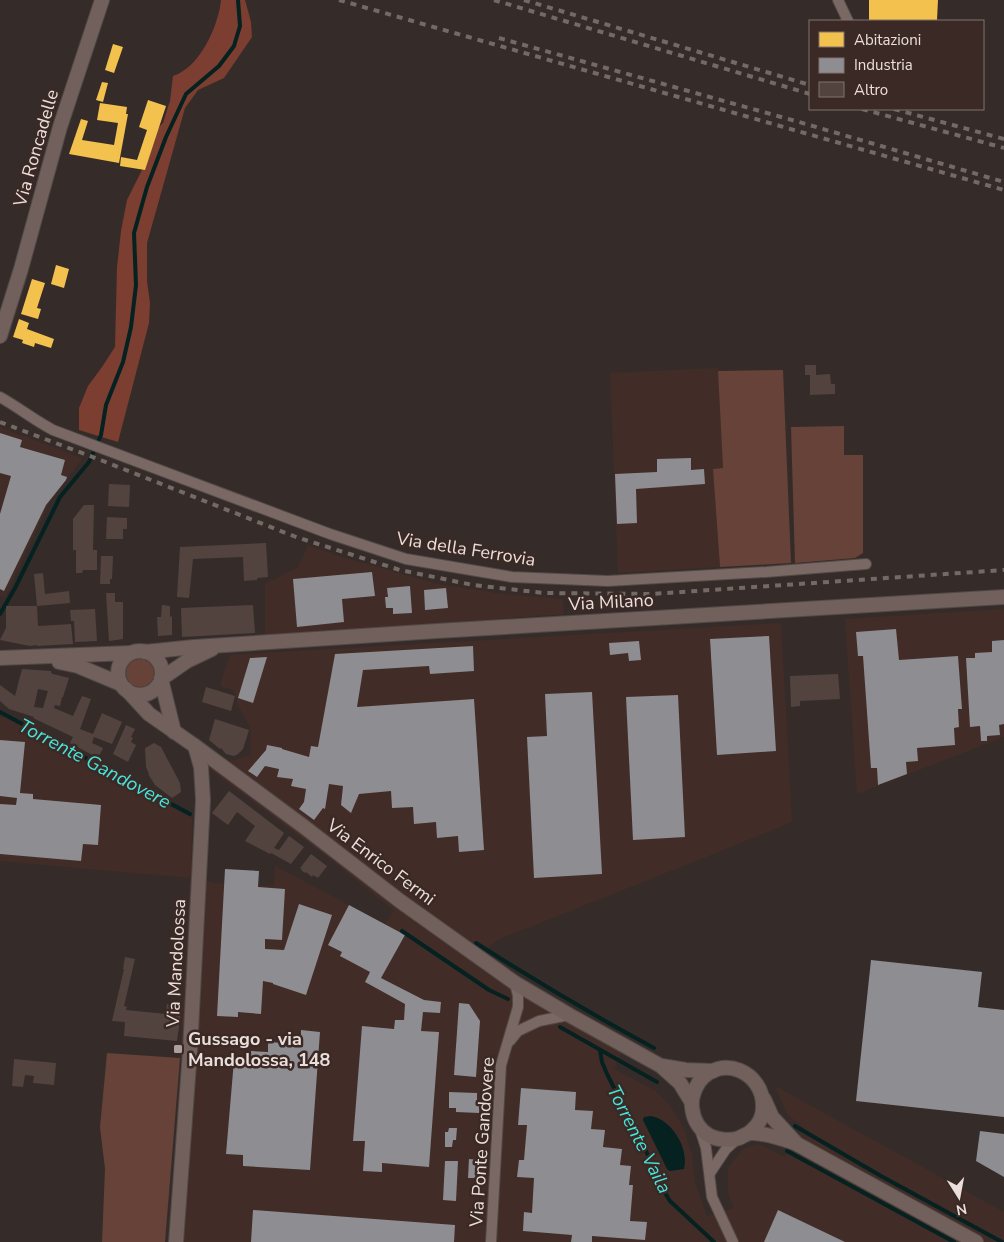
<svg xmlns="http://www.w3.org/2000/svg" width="1004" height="1242" viewBox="0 0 1004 1242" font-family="'Nunito Sans',sans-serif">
	<rect width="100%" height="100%" fill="#352c29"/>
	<g fill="#422c27">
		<polygon points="718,368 723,468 713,469 720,567 618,573 610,373"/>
		<polygon points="0,427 82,458 49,504 5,597 0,596"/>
		<polygon points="308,545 335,555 438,584 502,594 563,599 564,614 265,636 265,584 298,567"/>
		<polygon points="1004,609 1004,737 857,794 845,619"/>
		<polygon points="781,623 792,822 701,859 497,940 475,959 623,1048 614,1069 654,1090 669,1104 684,1128 692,1155 695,1183 707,1216 734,1208 728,1193 728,1168 743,1149 758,1144 785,1157 804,1128 787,1114 775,1086 1004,1212 1004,1242 181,1242 197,1060 180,1058 190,878 0,861 0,717 6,718 192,818 191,877 215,883 274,886 275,866 385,924 394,911 330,859 208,768 251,755 250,726 238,706 234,690 220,686 230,655"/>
	</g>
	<g fill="#664238">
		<polygon points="783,370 791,563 720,567 713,469 723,468 718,371"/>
		<polygon points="844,426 844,455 863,455 863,553 855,558 795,563 791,427"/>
		<circle cx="140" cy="673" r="14"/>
		<polygon points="107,1053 180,1058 165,1242 102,1242 105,1169 100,1127"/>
	</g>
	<path fill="#7b3e30" d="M221 0H245L251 22 252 37 224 78 198 90 185 108 147 243V281L150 303 149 323 118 442 79 430V408L88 386 102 367 115 347 117 267 121 231 127 200 143 168 150 136 163 123 170 101 173 76C176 75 180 73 183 71 203 59 219 23 221 0Z"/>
	<path fill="#052120" d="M651 1116C672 1120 689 1148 684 1169L670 1171 667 1169 643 1120 644 1117Z"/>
	<g fill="#f2c14e">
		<polygon points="869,0 938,0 937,20 869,21"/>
		<polygon points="113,44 123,47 114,73 105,70"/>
		<polygon points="102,82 108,83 103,102 96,100"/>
		<polygon points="148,100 166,106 145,170 120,166 121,157 137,160 147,130 139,127"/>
		<polygon points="100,103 127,107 126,114 128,114 119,163 69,154 81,119 88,121 82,140 114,145 118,123 97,120"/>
		<polygon points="56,265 69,269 64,288 51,284"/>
		<polygon points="32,279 45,283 37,308 41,309 38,319 21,314"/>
		<polygon points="19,319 29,323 27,329 54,339 51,348 35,343 34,347 22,343 23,340 13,337"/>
	</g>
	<g fill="#8d8d92">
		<polygon points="0,433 22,440 20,447 65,460 61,475 67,477 66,480 46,505 4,591 0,589 0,514 11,476 0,473"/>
		<polygon points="691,458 691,470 704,469 705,484 636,489 637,523 617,524 615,474 657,472 657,459"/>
		<polygon points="372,572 375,596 342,599 344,622 297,627 293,579"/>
		<polygon points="410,586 412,613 393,614 393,608 386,608 385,597 388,597 387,588"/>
		<polygon points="446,588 448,608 425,610 424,590"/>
		<polygon points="896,629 899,660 958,656 962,709 958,709 959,727 954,728 955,745 917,748 918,761 906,762 907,774 878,785 877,768 871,768 863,656 858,656 856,632"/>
		<polygon points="769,636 776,751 717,755 710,639"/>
		<polygon points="1004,640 1004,724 999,725 1000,735 987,736 987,741 981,741 980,726 970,727 966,658 975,658 975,653 992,652 992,641"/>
		<polygon points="639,641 641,660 629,661 628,653 610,655 609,643"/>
		<polygon points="473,646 474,671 430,674 429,666 363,670 357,707 474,699 484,850 459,852 458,836 437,838 436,822 414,824 413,807 392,808 391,791 359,794 351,813 341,805 343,786 329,784 325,809 323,808 314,820 299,809 304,802 306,789 291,786 293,779 277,777 279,769 265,766 257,777 248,771 266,750 267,745 282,748 282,749 309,757 311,746 318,747 335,654"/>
		<polygon points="267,657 253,703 238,698 250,658"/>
		<polygon points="592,692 602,874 534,878 527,737 547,736 545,694"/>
		<polygon points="678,695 685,837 633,840 626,697"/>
		<polygon points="0,740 25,742 20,793 33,794 33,799 101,805 98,845 83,844 81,861 0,854 0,804 16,805 17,798 0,796"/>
		<polygon points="225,869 259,871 258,887 285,889 282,940 265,939 265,949 284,950 299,904 332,915 306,995 273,984 273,983 263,981 261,1014 238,1012 238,1017 217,1016"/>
		<polygon points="349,905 405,935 381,978 424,1000 441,1002 440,1013 423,1012 421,1031 439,1032 429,1167 382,1163 382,1172 363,1171 365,1141 353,1141 362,1026 394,1029 395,1020 404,1020 405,1004 365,982 370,972 340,956 342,952 328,945"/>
		<polygon points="871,960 982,972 978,1007 1004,1010 1004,1117 856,1101"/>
		<polygon points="459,1003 469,1004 480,1021 476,1077 454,1075"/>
		<polygon points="301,1030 320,1032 310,1170 243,1166 243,1155 226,1154 234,1060 250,1061 251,1051 268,1052 268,1042 286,1043 286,1036 301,1037"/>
		<polygon points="521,1088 576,1092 575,1110 593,1111 591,1129 605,1130 603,1147 622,1149 620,1165 631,1166 629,1185 633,1185 630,1221 647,1222 645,1240 592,1236 592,1242 571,1242 572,1235 523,1231 524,1212 532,1213 534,1178 517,1177 519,1160 524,1160 527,1125 518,1125"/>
		<polygon points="449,1092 477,1093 477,1100 480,1100 479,1113 456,1112 456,1108 449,1108"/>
		<polygon points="449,1128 457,1128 456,1140 453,1140 452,1147 445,1147 445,1132 448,1132"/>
		<polygon points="980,1131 1004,1134 1004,1177 976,1161"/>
		<polygon points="469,1159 479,1160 478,1178 468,1178"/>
		<polygon points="445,1161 458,1161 456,1201 443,1200"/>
		<polygon points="253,1210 455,1225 454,1242 251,1242"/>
		<polygon points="778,1210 845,1242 764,1242"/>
	</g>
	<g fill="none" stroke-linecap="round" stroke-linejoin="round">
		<g stroke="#052120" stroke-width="4">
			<polyline points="0,614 15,588 60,497 89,462 101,435 106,405 123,362 131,327 136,285 134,233 147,187 166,137 186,94 219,66 234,46 240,26 238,0"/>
			<polyline points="0,712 190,814"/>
			<polyline points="402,931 489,990 508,999"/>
			<path d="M476 943C534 980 593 1015 654 1048"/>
			<polyline points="560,1027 657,1082"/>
			<polyline points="600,1050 602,1062 607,1074 646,1151 665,1193 670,1201 714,1242"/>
			<polyline points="795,1126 881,1176 1002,1242"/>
			<polyline points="787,1151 954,1242"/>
		</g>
	</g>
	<g fill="#53433e" fill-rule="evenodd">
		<polygon points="805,365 816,365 816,375 830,374 831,384 835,384 835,394 810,395 810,375 805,375"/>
		<polygon points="109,484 130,485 129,507 108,506"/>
		<polygon points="84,505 94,505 93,550 97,550 97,570 83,570 82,573 76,573 76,550 73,550 73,519"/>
		<polygon points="107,517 127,518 127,529 123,529 123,539 106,539"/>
		<polygon points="266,543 268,577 257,578 257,580 244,581 243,557 193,559 189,598 177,597 180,547"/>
		<polygon points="101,556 113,556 112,579 110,579 110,584 100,584"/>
		<polygon points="43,573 45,594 69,591 70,603 37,606 34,574"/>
		<polygon points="106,593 115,593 115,602 123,602 123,639 109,641"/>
		<polygon points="162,605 170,606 170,617 172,616 172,635 158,636 157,617 161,617"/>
		<polygon points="253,605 255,633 182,637 181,608"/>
		<polygon points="6,606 37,606 38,626 71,624 73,644 37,646 37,645 30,646 0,640 6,628"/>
		<polygon points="95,609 97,641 75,642 74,621 71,621 70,610"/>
		<path d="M22 669 51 671V673L53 674 69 678 63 697H62L60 706 55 705 54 708 73 716 82 696 91 699 80 729 93 734 102 713 122 722 112 744 94 737 92 743 103 748 98 758 70 743 73 737 33 718 34 717 9 709 0 701V685L15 696ZM38 689 48 691 43 708 34 707Z"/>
		<polygon points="838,674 840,699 800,701 800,706 791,707 790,676"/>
		<polygon points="206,687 235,696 231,711 202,702"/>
		<polygon points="215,719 249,730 243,749 238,754 234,756 226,754 221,748 220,749 209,740"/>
		<polygon points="126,725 135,729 131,737 133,738 131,742 136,745 128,762 113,754"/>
		<polygon points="154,743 161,747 180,783 181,792 172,798 155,785 148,774 149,774 146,767 145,748"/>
		<polygon points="229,791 284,833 274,848 279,850 289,836 304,847 291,864 271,853 270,854 245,841 255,826 237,812 228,825 212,813"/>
		<polygon points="311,854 327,866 318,878 313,875 312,877 306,872 305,873 301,870 302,869 300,868"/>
		<polygon points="125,957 135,959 124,1006 127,1007 126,1010 166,1014 167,1004 182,1005 177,1041 124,1036 125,1022 112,1021 124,969 123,969"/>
		<polygon points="14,1059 56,1063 54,1085 33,1083 34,1076 25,1075 23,1087 12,1086"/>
	</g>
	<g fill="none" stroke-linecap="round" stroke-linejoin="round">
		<defs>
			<g id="street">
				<polyline points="838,0 848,21"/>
				<path d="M0 397C18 407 34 420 53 430L330 534 406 559 512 577 608 581 766 572 866 564"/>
				<polyline points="510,1041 518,1031 539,1021 569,1015"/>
				<polyline points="700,1129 706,1148 712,1197 733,1242"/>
				<polyline points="710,1173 726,1149 737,1139"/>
				<polyline points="491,1242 501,1065 518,1007 518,996 515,983"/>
			</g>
			<g id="secondary">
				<polyline points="0,336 21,269 60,127 102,0"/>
				<circle cx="140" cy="673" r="22"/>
				<polyline points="145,652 194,647 437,631 1004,597"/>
				<polyline points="0,658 131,653"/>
				<polyline points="59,662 78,666 121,684"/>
				<polyline points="161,679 187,661 212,649"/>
				<polyline points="161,679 174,732"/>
				<polyline points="126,689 149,714 195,746 303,826 400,901 515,983 569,1015 661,1066 680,1083 691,1101"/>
				<polyline points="662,1066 686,1070 713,1071"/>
				<polyline points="764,1099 772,1117 795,1142"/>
				<path d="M749 1133C752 1130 755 1128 757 1125 761 1120 763 1113 763 1107 764 1072 721 1053 699 1082 694 1090 691 1098 692 1107 693 1119 699 1130 710 1136 718 1140 731 1141 739 1138 743 1136 746 1134 750 1133 762 1132 783 1139 795 1143L976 1242"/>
				<polyline points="176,1242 190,1051 203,800 201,767 195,746"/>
			</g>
		</defs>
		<use href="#street" stroke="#514946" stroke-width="12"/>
		<use href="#secondary" stroke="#514946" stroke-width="16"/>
		<use href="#street" stroke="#796863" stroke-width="10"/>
		<use href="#secondary" stroke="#71605b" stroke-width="14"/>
		<g stroke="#756965" stroke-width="4" stroke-dasharray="6 6" stroke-linecap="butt">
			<polyline points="339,0 1004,190"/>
			<polyline points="494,0 810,94"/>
			<polyline points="524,0 810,85"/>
			<polyline points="499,38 799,122 1004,182"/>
			<polyline points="862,109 1004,148"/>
			<polyline points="894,109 1004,139"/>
			<polyline points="0,422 103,461 296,537 400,570 473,585 544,593 652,594 1004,570"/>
		</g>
	</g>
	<rect fill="#aba09d" stroke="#3a2924" stroke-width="2" x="173" y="1044" width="10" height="10" rx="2.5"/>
	<g text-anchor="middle" stroke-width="5" stroke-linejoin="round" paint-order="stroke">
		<g font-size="18" fill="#ebdfdc" stroke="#3a2924">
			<text transform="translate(36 148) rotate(-74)" y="6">Via Roncadelle</text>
			<text transform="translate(466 549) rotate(9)" y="6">Via della Ferrovia</text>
			<text transform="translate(611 602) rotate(-3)" y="6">Via Milano</text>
			<text transform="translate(381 862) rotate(37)" y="6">Via Enrico Fermi</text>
			<text transform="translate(176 963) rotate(-87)" y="6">Via Mandolossa</text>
			<text transform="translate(482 1142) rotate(-86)" y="6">Via Ponte Gandovere</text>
		</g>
		<g font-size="18" font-weight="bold" fill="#ebdfdc" stroke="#3a2924" text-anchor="start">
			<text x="188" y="1045">Gussago - via<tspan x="188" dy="21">Mandolossa, 148</tspan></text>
		</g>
		<g font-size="19" font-style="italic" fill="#46e4dd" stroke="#3a2924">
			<text transform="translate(95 763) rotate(28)" y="7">Torrente Gandovere</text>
			<text transform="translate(640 1139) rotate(63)" y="7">Torrente Vaila</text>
		</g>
	</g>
	<rect x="809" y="20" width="175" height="90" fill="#3a2924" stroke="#81726e"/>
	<rect x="819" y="32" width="25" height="15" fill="#f2c14e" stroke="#81726e"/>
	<text x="854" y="45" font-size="15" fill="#ebdfdc">Abitazioni</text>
	<rect x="819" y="58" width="25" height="15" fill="#8d8d92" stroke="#81726e"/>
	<text x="854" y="70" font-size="15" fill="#ebdfdc">Industria</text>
	<rect x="819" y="82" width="25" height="15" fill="#53433e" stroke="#81726e"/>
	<text x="854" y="95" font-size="15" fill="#ebdfdc">Altro</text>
	<g transform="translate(959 1197) rotate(169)" stroke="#3a2924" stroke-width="4" paint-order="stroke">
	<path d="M0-4L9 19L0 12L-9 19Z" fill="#ebdfdc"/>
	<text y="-8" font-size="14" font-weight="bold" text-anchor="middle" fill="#ebdfdc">N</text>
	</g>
</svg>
